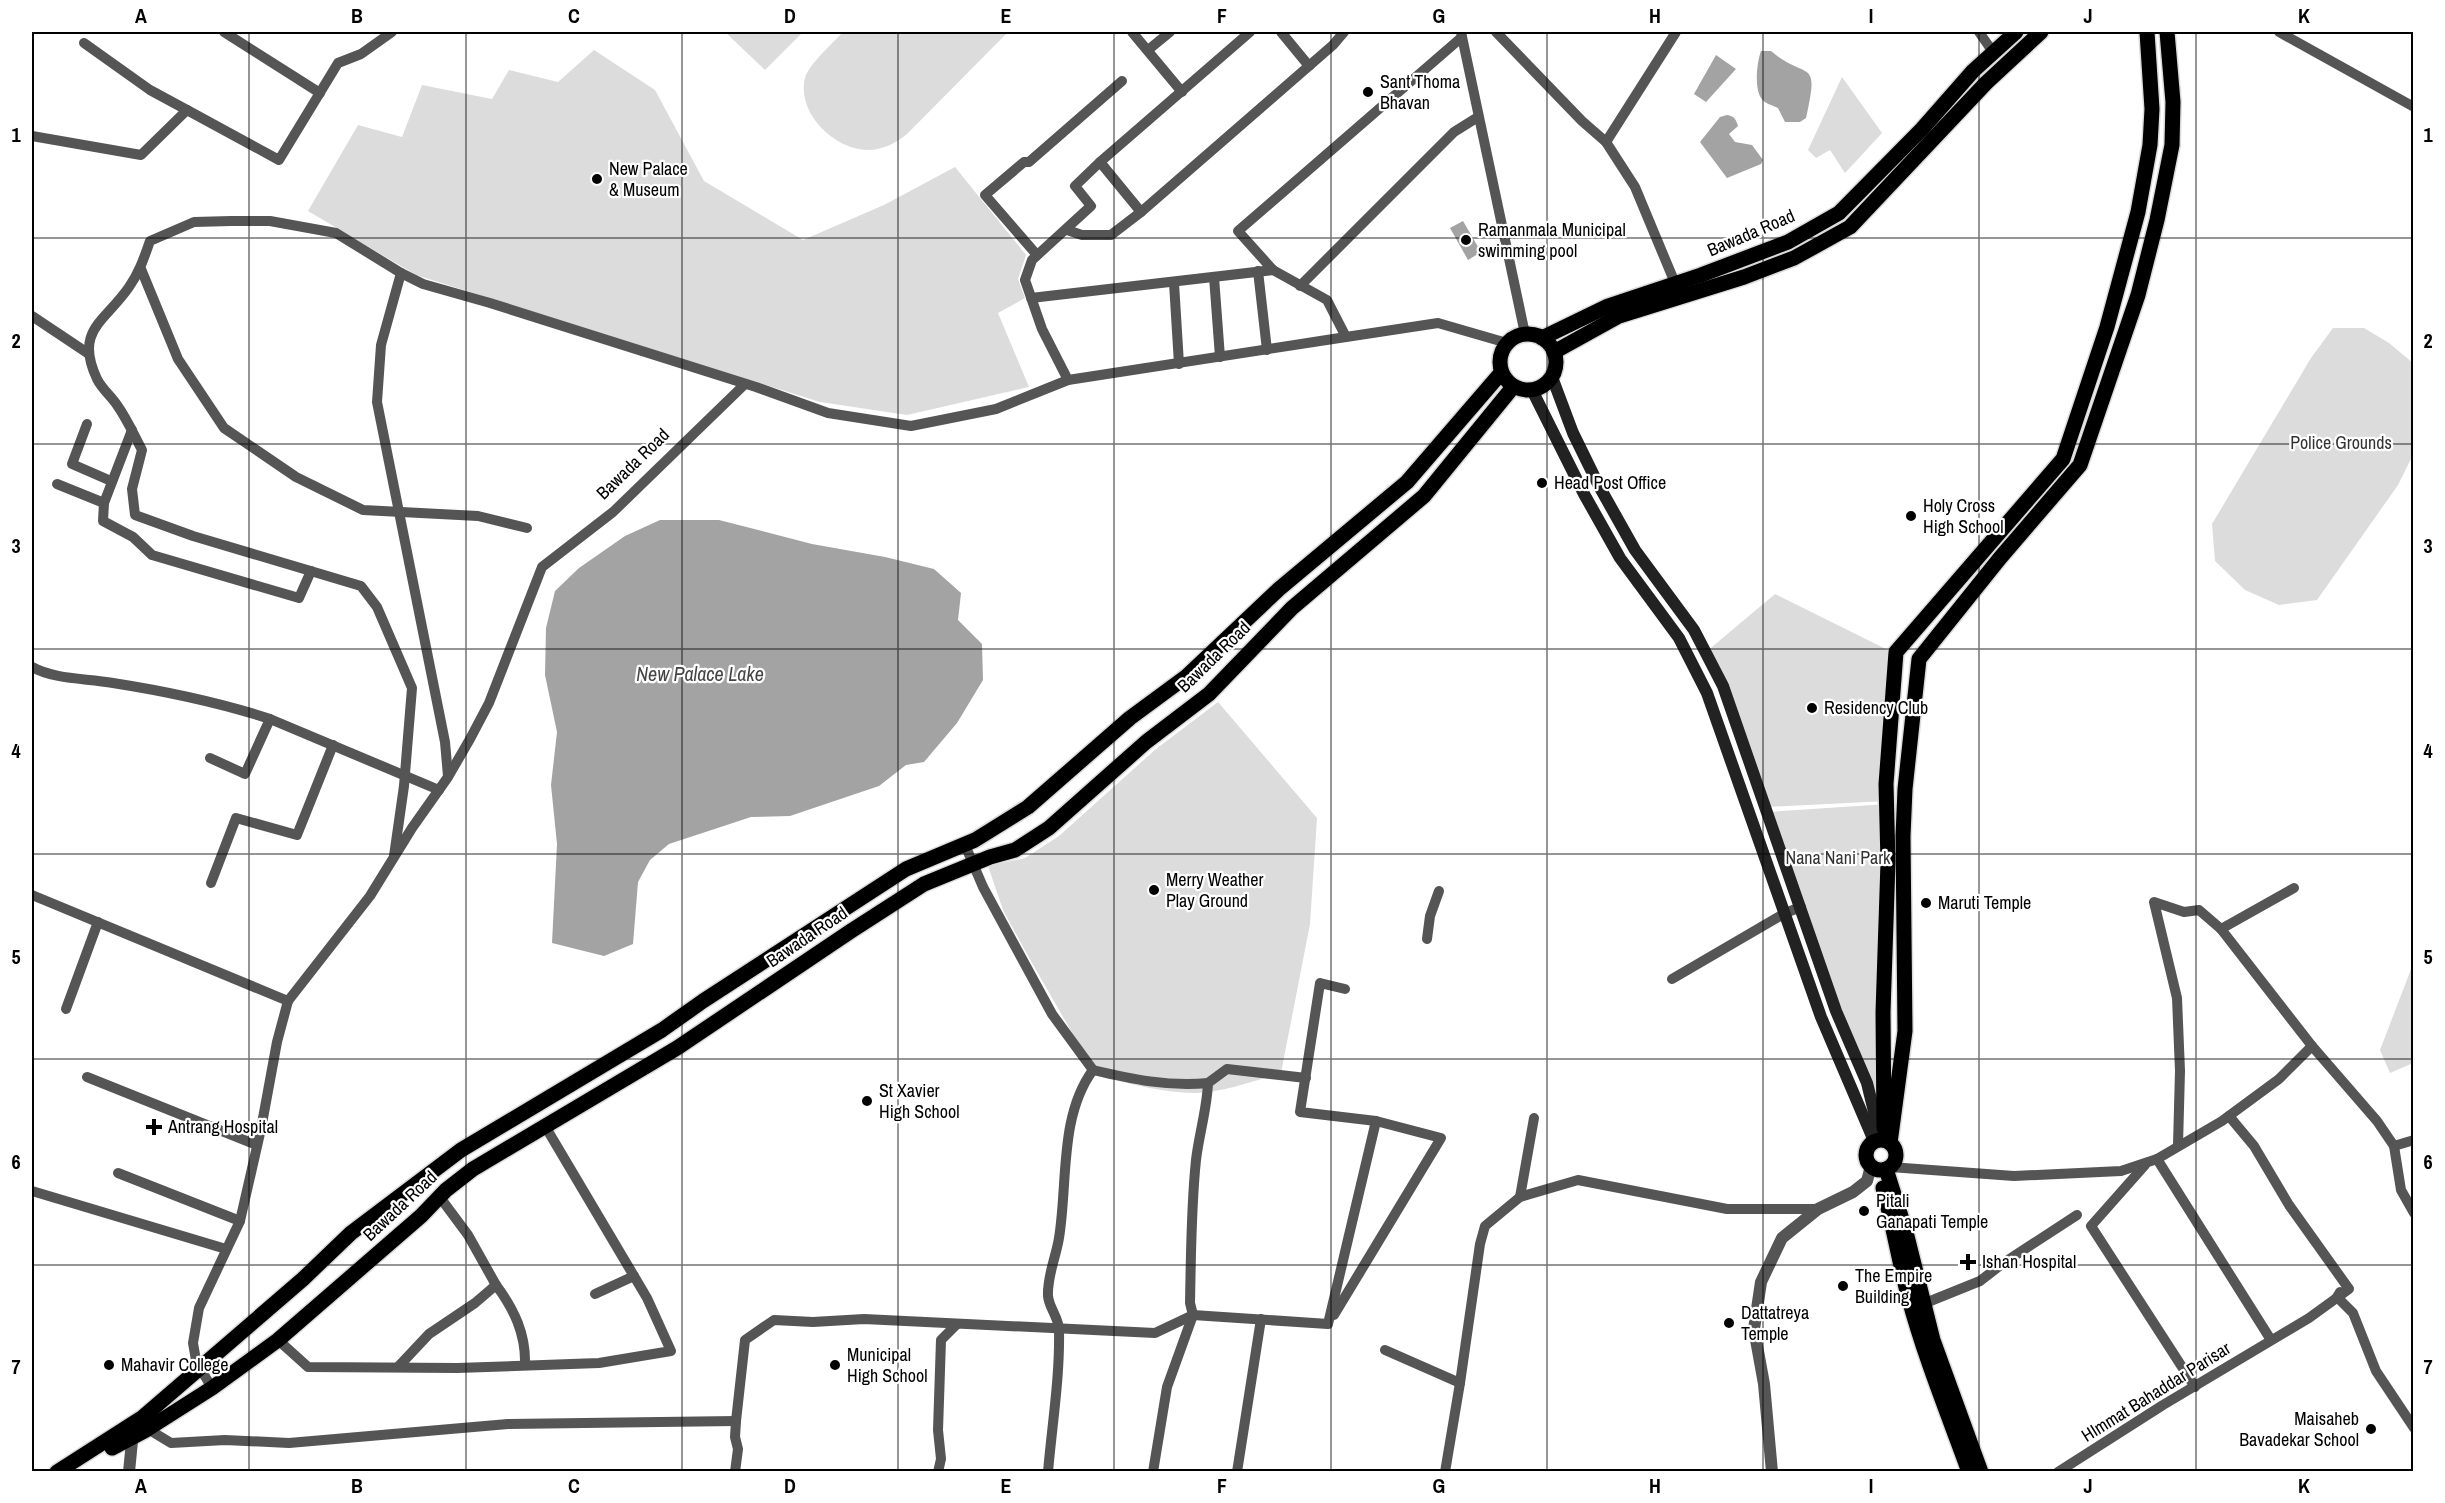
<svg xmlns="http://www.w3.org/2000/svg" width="2445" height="1503" viewBox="0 0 2445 1503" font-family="'Archivo Narrow',sans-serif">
	<rect width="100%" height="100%" fill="#fff"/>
	<g fill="#dcdcdc">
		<polygon points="725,32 803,32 765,70"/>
		<path d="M843 32H1008L907 134C894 145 876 153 859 149 830 144 797 111 805 78 809 64 833 43 843 32Z"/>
		<polygon points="594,50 655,90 704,181 803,240 884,205 955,167 1026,255 1018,279 1025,298 998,313 1029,387 907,415 820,402 416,275 308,211 358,125 402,137 422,85 492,99 509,70 558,82"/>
		<polygon points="1842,77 1882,133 1845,173 1830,150 1816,158 1808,150"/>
		<polygon points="2333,328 2364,328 2389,343 2413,363 2413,455 2398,485 2317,600 2279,605 2245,590 2215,561 2212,524 2311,358"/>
		<polygon points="1775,594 1896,654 1887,801 1766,807 1706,652"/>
		<path d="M1218 702 1317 818 1310 924 1281 1073C1253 1081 1224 1092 1195 1093 1164 1093 1132 1084 1103 1077L1074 1036 1032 963 1003 910 988 866 1025 858 1059 836 1156 749Z"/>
		<polygon points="1887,804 1884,1140 1768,812"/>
		<polygon points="2413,964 2413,1063 2390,1073 2380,1050"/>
	</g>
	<g fill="#a3a3a3">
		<path d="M1761 51H1771C1807 82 1820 55 1806 118L1800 122H1785L1778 108C1772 105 1765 104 1761 98 1754 87 1757 62 1761 51Z"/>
		<polygon points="1716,55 1736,69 1706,102 1694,94"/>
		<path d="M1727 115C1734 116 1736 119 1738 126L1729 134 1735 142 1752 145 1763 160 1761 164 1727 178 1700 142 1720 117Z"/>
		<polygon points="1463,221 1481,252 1468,260 1450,228"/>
		<polygon points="660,520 719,520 812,544 885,557 934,569 961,593 958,620 982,644 983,680 957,723 924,762 906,765 879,786 790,816 751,817 669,844 650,860 638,882 633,944 604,956 552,943 557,844 551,785 557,732 545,675 546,628 555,591 579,568 625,536"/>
	</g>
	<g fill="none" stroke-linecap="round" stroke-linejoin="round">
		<defs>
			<g id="primary">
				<circle cx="1528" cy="362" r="28"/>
				<polyline points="1542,338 1608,306 1701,275 1788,242 1839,213 1922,129 1973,71 2016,32"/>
				<polyline points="1554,352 1619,316 1744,277 1794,258 1850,227 1986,83 2041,32"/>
				<polyline points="1884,1128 1883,1012 1888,862 1886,784 1896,652 2063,459 2107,327 2138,212 2150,145 2152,109 2147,32"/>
				<circle cx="1881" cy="1155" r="15"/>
				<polyline points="1890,1143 1905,1031 1903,836 1905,789 1919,659 2000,558 2080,465 2138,295 2157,220 2172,145 2173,102 2167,32"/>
				<polyline points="1886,1169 1906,1232 1933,1340 1981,1472"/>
				<path d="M1883 1188C1893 1224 1899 1262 1909 1299 1925 1358 1948 1414 1969 1472"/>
				<polyline points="112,1448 146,1430 212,1388 278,1340 421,1216 446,1190 473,1169 677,1048 851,931 924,884 990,857 1015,850 1049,828 1146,742 1209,694 1292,608 1424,496 1513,387"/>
				<polyline points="57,1472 143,1417 303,1279 351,1233 461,1150 662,1030 703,1001 906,869 975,840 1028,807 1130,718 1187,676 1279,589 1407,482 1501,373"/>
			</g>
		</defs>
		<use href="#primary" stroke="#dbdbdb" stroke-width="18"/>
		<g stroke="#555" stroke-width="10">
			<polyline points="224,32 320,93"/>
			<polyline points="1132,32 1182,92"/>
			<polyline points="1281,32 1309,66"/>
			<polyline points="1344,32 1333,45 1141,212 1100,162 1075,186 1091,206 1032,260 1025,280 1042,329 1068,380 1346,337"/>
			<polyline points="1461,32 1525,334"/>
			<polyline points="1496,32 1582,121 1606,142 1635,187 1675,283"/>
			<polyline points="1979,32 1993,52"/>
			<polyline points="2279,32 2414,107"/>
			<polyline points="1462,37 1238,231 1273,270 1327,300 1346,337 1438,323 1507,343"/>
			<polyline points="84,43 150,90 187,110"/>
			<polyline points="1148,50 1170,32"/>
			<polyline points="32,136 141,155 187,110 279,160 338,63 361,54 392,32"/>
			<polyline points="1606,142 1676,32"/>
			<polyline points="1100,162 1250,32"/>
			<polyline points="1067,230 1082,235 1111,235 1141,212"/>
			<polyline points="1037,255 985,195 1024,162 1029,162 1122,81"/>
			<polyline points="141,269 178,359 224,428 296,477 363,510 478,516 527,528"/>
			<polyline points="1258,271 1267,350"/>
			<polyline points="401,273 381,345 377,402 445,742 448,776"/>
			<polyline points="1214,277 1220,357"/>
			<polyline points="1174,283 1179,364"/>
			<polyline points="1300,286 1454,132 1478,117"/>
			<polyline points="1031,298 1273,270"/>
			<polyline points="32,316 89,354"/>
			<polyline points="87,424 72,464 111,481"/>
			<polyline points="132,430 104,503 103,521 133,537 152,555 299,598 311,571"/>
			<polyline points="57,484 104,503"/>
			<path d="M32 667C56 680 85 678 113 683 164 691 221 703 270 719L439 790"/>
			<polyline points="210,758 245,774 270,719"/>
			<path d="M965 845 983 887 1052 1014 1093 1070C1131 1079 1169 1087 1208 1083 1207 1109 1199 1134 1196 1160 1191 1208 1191 1255 1190 1303L1193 1315 1167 1387 1153 1472"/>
			<path d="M394 856 404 786 412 688 377 607 361 586 193 536 135 515 132 489 142 450C134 435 127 419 117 405 111 396 102 389 97 379 74 330 105 322 129 287 139 273 144 258 150 241L194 222 231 221H270L336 233 401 273 423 284 490 303 756 387 828 413 911 426 996 409 1068 380"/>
			<polyline points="211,883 236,818 297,835 333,745"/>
			<polyline points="32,895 288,1001"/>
			<polyline points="2221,929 2294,888"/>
			<polyline points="1427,939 1430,916 1439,891"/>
			<polyline points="1672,979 1785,913 1801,907"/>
			<polyline points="66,1009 98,922"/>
			<polyline points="87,1077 257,1145"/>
			<polyline points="1208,1083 1227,1069 1306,1078"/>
			<polyline points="2178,1145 2180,1071 2177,998 2154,902 2184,912 2199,910 2221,929 2312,1046 2377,1121 2394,1146 2401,1190 2414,1213"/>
			<polyline points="2394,1146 2414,1140"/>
			<polyline points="2157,1159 2271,1340"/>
			<polyline points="2145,1165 2091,1226 2195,1387"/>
			<polyline points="1890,1167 2014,1176 2121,1171 2157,1159 2222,1121 2279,1079 2312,1046"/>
			<polyline points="118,1173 240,1221"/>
			<polyline points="32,1191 226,1249"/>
			<polyline points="439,1196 468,1235 496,1285"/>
			<polyline points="1520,1197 1534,1118"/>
			<polyline points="2340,1292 2337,1297 2353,1313 2376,1371 2414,1428"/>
			<polyline points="595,1294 634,1276"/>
			<polyline points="1923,1304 1980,1281 2002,1264 2077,1215"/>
			<polyline points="1334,1315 1441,1138 1376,1121 1300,1112 1320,983 1345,989"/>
			<polyline points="278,1340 308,1367 457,1368 599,1363 671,1351 647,1298 545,1126"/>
			<polyline points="1385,1350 1460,1383 1480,1244 1485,1226 1520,1197 1578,1180 1727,1209 1818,1209"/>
			<path d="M398 1367 429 1334 475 1303 496 1285C514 1309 526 1334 525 1365"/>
			<polyline points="212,1388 200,1368 197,1366 193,1343 199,1308 240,1221 261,1129 277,1042 288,1001 370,896 412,828 448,777 470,739 489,703 542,567 613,512 745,384"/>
			<polyline points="143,1426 171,1443 225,1440 289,1443 508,1424 736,1421"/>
			<polyline points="735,1472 738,1449 735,1437 736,1421 745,1340 774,1320 813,1322 864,1319 1155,1333 1193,1315 1328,1324 1376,1121"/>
			<polyline points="938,1472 941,1459 938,1430 941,1340 957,1324"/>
			<path d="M1048 1472C1052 1425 1060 1377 1059 1330 1059 1318 1049 1308 1048 1296 1047 1276 1056 1257 1059 1238 1068 1183 1059 1116 1093 1070"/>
			<polyline points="1237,1472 1261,1319"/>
			<polyline points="1445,1472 1460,1383"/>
			<polyline points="2058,1472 2163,1405 2309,1318 2349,1289 2289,1205 2254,1146 2229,1116"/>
		</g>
		<g stroke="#555" stroke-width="12">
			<polyline points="129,1472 133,1431"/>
			<polyline points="1772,1472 1764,1384 1754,1329 1761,1282 1782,1238 1818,1209 1853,1192 1867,1181 1871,1166"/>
		</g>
		<g stroke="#222" stroke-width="12">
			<polyline points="1552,377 1573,433 1599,486 1635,550 1694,630 1723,686 1836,1011 1867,1083 1881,1140"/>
			<polyline points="1532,390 1584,494 1620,558 1679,638 1707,693 1821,1017 1874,1141"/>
		</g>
		<use href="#primary" stroke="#000" stroke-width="15"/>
	</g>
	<path fill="none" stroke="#000" stroke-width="1.5" stroke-opacity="0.55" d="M249 32V1472M466 32V1472M682 32V1472M898 32V1472M1114 32V1472M1331 32V1472M1547 32V1472M1763 32V1472M1979 32V1472M2196 32V1472M32 238H2414M32 444H2414M32 649H2414M32 854H2414M32 1059H2414M32 1265H2414"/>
	<g fill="#000" stroke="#fff" stroke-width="2">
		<circle cx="1368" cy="92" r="6"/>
		<circle cx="597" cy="179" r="6"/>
		<circle cx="1466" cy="240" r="6"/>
		<circle cx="1542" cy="483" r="6"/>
		<circle cx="1911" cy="516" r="6"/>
		<circle cx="1812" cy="708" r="6"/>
		<circle cx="1154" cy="890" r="6"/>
		<circle cx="1926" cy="903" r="6"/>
		<circle cx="867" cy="1101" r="6"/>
		<path d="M151 1118h6v6h6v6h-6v6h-6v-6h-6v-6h6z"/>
		<circle cx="1864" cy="1211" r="6"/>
		<path d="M1965 1253h6v6h6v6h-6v6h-6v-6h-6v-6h6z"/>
		<circle cx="1843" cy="1286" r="6"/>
		<circle cx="1729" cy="1323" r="6"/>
		<circle cx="109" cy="1365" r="6"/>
		<circle cx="835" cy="1365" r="6"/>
		<circle cx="2371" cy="1429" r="6"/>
	</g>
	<g text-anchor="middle" stroke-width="4.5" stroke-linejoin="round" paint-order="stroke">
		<g font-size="18" fill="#000" stroke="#fff" text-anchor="start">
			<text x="1380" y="88">Sant Thoma<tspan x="1380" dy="21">Bhavan</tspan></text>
			<text x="609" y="175">New Palace<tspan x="609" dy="21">&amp; Museum</tspan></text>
			<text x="1478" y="236">Ramanmala Municipal<tspan x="1478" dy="21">swimming pool</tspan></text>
			<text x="1554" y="489">Head Post Office</text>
			<text x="1923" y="512">Holy Cross<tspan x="1923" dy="21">High School</tspan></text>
			<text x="1824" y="714">Residency Club</text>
			<text x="1166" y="886">Merry Weather<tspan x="1166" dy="21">Play Ground</tspan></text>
			<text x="1938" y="909">Maruti Temple</text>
			<text x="879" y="1097">St Xavier<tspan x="879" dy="21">High School</tspan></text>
			<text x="168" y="1133">Antrang Hospital</text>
			<text x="1876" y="1207">Pitali<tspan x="1876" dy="21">Ganapati Temple</tspan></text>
			<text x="1982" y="1268">Ishan Hospital</text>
			<text x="1855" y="1282">The Empire<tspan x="1855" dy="21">Building</tspan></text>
			<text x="1741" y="1319">Dattatreya<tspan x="1741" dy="21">Temple</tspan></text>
			<text x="847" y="1361">Municipal<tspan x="847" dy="21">High School</tspan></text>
			<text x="121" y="1371">Mahavir College</text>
			<text x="2359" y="1425" text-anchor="end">Maisaheb<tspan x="2359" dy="21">Bavadekar School</tspan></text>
		</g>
		<g font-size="18" fill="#000" stroke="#fff">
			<text transform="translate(1751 233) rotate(-23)" y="6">Bawada Road</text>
			<text transform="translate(633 464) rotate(-44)" y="6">Bawada Road</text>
			<text transform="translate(1214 657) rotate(-44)" y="6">Bawada Road</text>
			<text transform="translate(807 937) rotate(-34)" y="6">Bawada Road</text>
			<text transform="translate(400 1206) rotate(-43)" y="6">Bawada Road</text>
			<text transform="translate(2156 1392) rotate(-32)" y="6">HImmat Bahaddar Parisar</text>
		</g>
		<g font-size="18" fill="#333" stroke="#fff">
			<text x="2341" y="449">Police Grounds</text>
			<text x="1838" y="864">Nana Nani Park</text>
		</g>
		<g font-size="20" font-style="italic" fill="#444" stroke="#fff">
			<text x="700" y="681">New Palace Lake</text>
		</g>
	</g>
	<rect width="2445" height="1503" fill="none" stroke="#ffffff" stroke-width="66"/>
	<rect x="33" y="33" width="2379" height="1437" fill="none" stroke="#000" stroke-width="2"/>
	<g font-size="20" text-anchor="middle" font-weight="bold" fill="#000">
		<text x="141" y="23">A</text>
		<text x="357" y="23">B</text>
		<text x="574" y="23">C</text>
		<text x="790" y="23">D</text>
		<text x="1006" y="23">E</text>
		<text x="1222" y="23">F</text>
		<text x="1439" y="23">G</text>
		<text x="1655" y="23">H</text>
		<text x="1871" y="23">I</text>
		<text x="2088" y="23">J</text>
		<text x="2304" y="23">K</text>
		<text x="16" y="142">1</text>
		<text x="2428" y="142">1</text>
		<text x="16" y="348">2</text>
		<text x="2428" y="348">2</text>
		<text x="16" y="553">3</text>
		<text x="2428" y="553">3</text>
		<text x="16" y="758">4</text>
		<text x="2428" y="758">4</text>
		<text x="16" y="964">5</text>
		<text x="2428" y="964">5</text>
		<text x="16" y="1169">6</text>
		<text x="2428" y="1169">6</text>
		<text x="16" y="1374">7</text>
		<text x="2428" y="1374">7</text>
		<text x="141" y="1493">A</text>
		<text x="357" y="1493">B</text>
		<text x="574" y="1493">C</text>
		<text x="790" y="1493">D</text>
		<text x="1006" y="1493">E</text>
		<text x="1222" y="1493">F</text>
		<text x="1439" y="1493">G</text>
		<text x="1655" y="1493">H</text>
		<text x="1871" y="1493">I</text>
		<text x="2088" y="1493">J</text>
		<text x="2304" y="1493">K</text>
	</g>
</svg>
